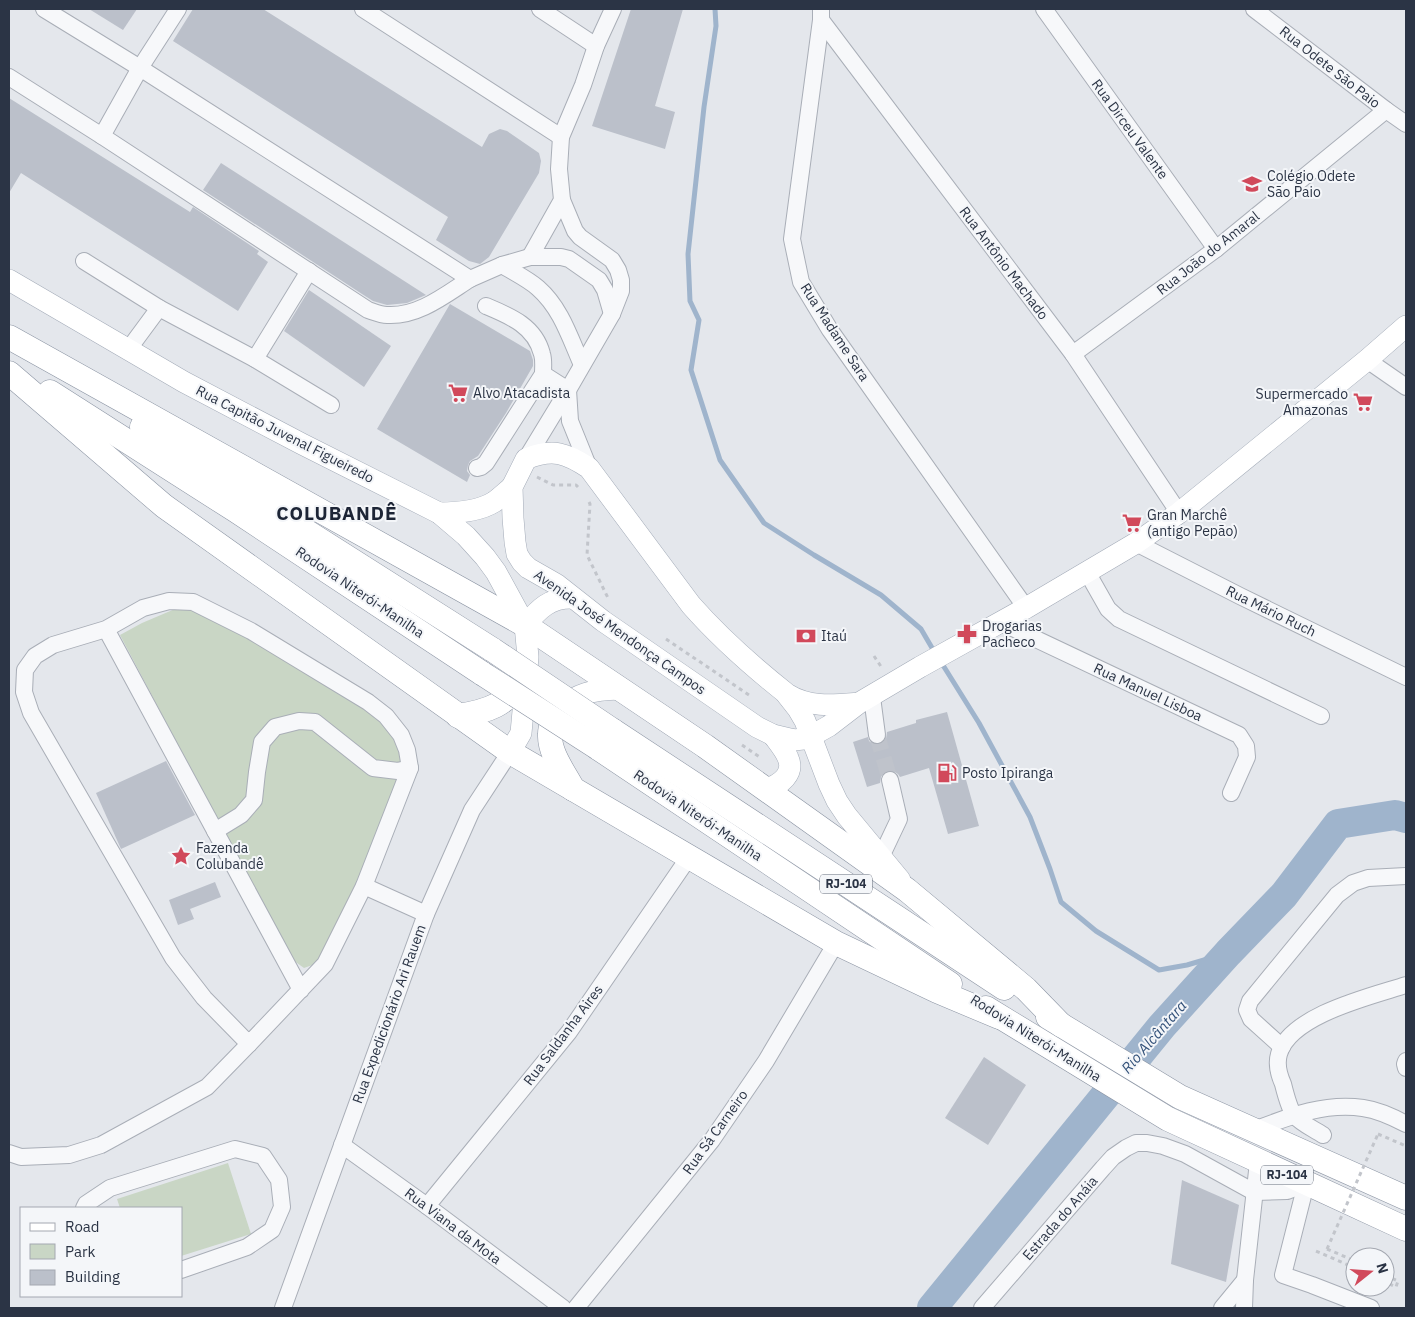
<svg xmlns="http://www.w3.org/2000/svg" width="1415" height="1317" viewBox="0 0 1415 1317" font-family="'IBM Plex Sans',sans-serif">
	<rect width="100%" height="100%" fill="#e4e7ec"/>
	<g fill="#c9d6c5">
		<polygon points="182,606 204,612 372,712 391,730 403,751 402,778 321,962 304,968 290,958 120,635 142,623"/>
		<polygon points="228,1163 251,1234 181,1256 181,1208 120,1208 117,1199"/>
	</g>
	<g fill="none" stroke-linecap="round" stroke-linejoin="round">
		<g stroke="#9fb4cc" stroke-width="5">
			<polyline points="715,9 716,26 704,107 688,254 690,301 699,320 691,370 720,460 764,523 814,555 881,595 921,629 935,653"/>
			<polyline points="941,662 979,723 1030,817 1050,869 1061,902 1096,931 1159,970 1187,965 1228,953"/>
		</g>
		<polyline stroke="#9fb4cc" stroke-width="30" points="932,1308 1162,1026 1228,953 1284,895 1338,824 1395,815 1406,818"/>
	</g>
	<g fill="#bbc0ca">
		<polygon points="89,9 137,9 123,30"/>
		<polygon points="193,9 263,9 482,147 489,134 500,129 507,131 539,153 541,161 539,173 489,257 480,264 469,261 436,240 448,217 173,41"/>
		<polygon points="631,9 683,9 655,106 675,112 665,149 592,126"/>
		<polygon points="9,98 190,212 193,207 259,251 257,254 268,262 238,311 21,173 9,193"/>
		<polygon points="221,163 426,295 407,303 387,305 373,301 362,294 203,190"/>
		<polygon points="309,290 391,346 364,387 284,331"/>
		<polygon points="450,304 530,351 533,360 533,366 506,413 478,456 470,461 468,465 467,471 470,475 467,482 377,429"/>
		<polygon points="947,712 979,826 948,834 929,768 900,777 898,774 893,771 887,770 884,772 881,777 880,783 867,787 853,742 868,737 869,741 873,744 879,745 883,743 886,739 887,732 916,723 916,720"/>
		<polygon points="166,761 195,815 121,849 96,793"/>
		<polygon points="215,882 221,897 190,909 194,919 178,925 169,900"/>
		<polygon points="984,1057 1026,1085 988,1145 945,1118"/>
		<polygon points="1182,1180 1239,1205 1226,1282 1171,1264"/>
	</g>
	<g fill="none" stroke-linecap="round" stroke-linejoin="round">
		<polyline stroke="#bfc3cb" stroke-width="16" stroke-dasharray="16 8" stroke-linecap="butt" points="877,735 890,780"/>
		<defs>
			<g id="minor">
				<polyline points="44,9 140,68 470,279 502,265 530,257 561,257 569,259 599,280 605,290 612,314"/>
				<polyline points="363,9 561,137"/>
				<polyline points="540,9 596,46"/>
				<polyline points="821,9 821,20 792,239 801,282 830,330 1026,608"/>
				<polyline points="1044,9 1216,249"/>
				<polyline points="1254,9 1386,110 1406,124"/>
				<polyline points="821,20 1073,354 1179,513"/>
				<path d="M9 77 102 136 368 310C374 312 381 315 387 315 418 317 445 295 470 279"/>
				<polyline points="102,136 140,68 178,9"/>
				<polyline points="530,257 562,200 559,169 561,137 583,85 596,46 613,9"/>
				<polyline points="84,261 159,308 255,359 309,271"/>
				<path d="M502 265C513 272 528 279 538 288 561 308 570 338 582 365"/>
				<path d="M486 306C510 316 535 326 542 354 544 360 543 367 543 374L568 390"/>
				<polyline points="128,350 159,308"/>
				<polyline points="1073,354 1216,249 1386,110"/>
				<polyline points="255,359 331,405"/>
				<polyline points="1367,360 1406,387"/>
				<polyline points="568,390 570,421 589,468"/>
				<polyline points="526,459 568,390 612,314 621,291 621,280 618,270 612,260 580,237 575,231 562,200"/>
				<polyline points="477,468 481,467 486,463 543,374"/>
				<polyline points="1136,543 1240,596 1406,677"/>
				<polyline points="1087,572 1108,609 1119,619 1321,716"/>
				<polyline points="1000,622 1239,735 1246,746 1247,757 1231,793"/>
				<polyline points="106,629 53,645 35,656 25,670 24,692 31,713 173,958 204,998 249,1044 325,964 364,886 410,768 407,750 401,735 386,716 368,702 251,631 193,602 169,601 143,608 106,629 301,990"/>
				<polyline points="872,697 877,735"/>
				<polyline points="215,831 241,815 254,800 257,772 262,742 275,727 299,721 315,722 373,768 398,771 410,768"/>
				<polyline points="881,857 899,819 890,780"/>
				<polyline points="364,886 426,914"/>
				<polyline points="1282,1047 1251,1019 1247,1010 1250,1001 1337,895 1353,883 1368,878 1406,876"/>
				<polyline points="1406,1061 1405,1064 1406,1068"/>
				<path d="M1254 1130C1288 1117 1325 1102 1363 1108 1377 1110 1393 1117 1406 1124"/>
				<path d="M1323 1135C1314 1129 1302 1124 1295 1116 1290 1111 1285 1092 1283 1084 1279 1075 1276 1064 1279 1054 1290 1015 1372 996 1406 985"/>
				<polyline points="342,1145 427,1206 563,1308"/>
				<polyline points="9,1153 21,1157 69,1155 101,1145 207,1087 249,1044"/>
				<polyline points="1306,1184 1283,1275 1312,1285 1371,1308"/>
				<polyline points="427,1206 569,1032 689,857"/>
				<polyline points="84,1208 86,1204 110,1188 235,1149 263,1156 279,1180 282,1207 272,1230 247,1247 181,1270"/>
				<polyline points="283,1308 426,914 472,810 510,752"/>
				<polyline points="576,1308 712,1140 766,1061 836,943"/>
				<polyline points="982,1308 1103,1168 1113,1157 1126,1148 1136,1143 1147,1143 1163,1146 1185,1154 1254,1192 1287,1191 1306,1184"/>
				<polyline points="1222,1308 1245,1280"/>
				<polyline points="1244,1308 1245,1280 1258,1162"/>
			</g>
			<g id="major">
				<polyline points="9,280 184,382 302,444 439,513 466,536 485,557 496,572 525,625 528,657 521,733 510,752"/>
				<path d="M439 513C456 513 478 512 494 502 500 498 506 492 512 487"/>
				<path d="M525 625C539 609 550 597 573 598"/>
				<polyline points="787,695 798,709 805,721 829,784 837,801 847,816 900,880"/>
				<path d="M859 703C834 705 809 708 787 694 753 667 720 638 691 605L589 468C566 453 553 448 526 459L512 487 513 518 515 542 517 554 522 562 528 568 556 584 603 621 757 727 773 735 794 740 803 739 811 736 829 726 859 703 920 667 1026 608 1136 543 1179 513 1367 360 1406 326"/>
				<path d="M555 710C580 693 590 690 620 689"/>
				<path d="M766 789C780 785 795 774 788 758 785 750 778 742 773 735"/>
			</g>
			<g id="highway">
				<polyline points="9,337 525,625 705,746 907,890 1026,989 1061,1025"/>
				<polyline points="9,373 164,506 510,752 836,943 937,991 999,1017"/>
				<polyline points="50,392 235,510 483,674"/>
				<polyline points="142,427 493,650"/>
				<path d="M559 708C555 716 550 725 550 734 549 753 564 772 573 789"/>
				<path d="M458 716C490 711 504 705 525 680"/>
				<polyline points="612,730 1004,988"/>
				<polyline points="598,748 950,984"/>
				<polyline points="986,1008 1168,1119 1406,1229"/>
				<polyline points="1048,1017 1180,1097 1406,1198"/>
			</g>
		</defs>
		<use href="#minor" stroke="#a9aeb7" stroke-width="18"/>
		<use href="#major" stroke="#a3abb8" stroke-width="22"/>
		<use href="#highway" stroke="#8b94a3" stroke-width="25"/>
		<g stroke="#c2c5cb" stroke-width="3" stroke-dasharray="4 4" stroke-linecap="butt">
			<polyline points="537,477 553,485 576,485 578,487"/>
			<polyline points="589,502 590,504 587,555 609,600"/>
			<polyline points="666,639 752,697"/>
			<polyline points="874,656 882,668"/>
			<polyline points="742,745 761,758"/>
			<polyline points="1378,1134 1406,1146"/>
			<polyline points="1327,1249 1355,1261"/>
			<polyline points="1316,1251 1355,1268"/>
			<polyline points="1385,1275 1398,1281 1396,1287 1385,1282"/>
		</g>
		<use href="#minor" stroke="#f7f8fa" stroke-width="16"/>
		<use href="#major" stroke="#fff" stroke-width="21"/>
		<use href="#highway" stroke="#fff" stroke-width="24"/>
		<defs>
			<g id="highway-bridge">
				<polyline points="493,650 612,730"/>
				<polyline points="483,674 598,748"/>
			</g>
		</defs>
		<use href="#highway-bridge" stroke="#8b94a3" stroke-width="25" stroke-linecap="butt"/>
		<polyline stroke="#c2c5cb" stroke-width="3" stroke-dasharray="4 4" stroke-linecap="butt" points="1327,1249 1378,1134"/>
		<use href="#highway-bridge" stroke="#fff" stroke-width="24"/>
	</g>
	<defs>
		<symbol id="school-bare" viewBox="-9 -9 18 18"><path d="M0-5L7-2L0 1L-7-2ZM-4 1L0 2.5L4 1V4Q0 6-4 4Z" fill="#d1495b" stroke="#f4f6f9" stroke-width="2.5" paint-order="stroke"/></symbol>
		<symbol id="supermarket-bare" viewBox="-9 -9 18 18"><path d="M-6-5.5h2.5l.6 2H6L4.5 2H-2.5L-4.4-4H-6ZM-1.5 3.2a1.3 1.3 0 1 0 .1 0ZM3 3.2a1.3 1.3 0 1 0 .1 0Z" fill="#d1495b" stroke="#f4f6f9" stroke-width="2.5" paint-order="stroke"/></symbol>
		<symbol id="pharmacy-bare" viewBox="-9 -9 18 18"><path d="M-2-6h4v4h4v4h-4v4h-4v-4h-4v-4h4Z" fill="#d1495b" stroke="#f4f6f9" stroke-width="2.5" paint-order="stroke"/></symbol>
		<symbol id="bank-bare" viewBox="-9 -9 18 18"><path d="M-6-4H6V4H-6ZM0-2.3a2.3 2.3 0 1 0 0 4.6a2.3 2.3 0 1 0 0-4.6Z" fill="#d1495b" stroke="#f4f6f9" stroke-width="2.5" paint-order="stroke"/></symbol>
		<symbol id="fuel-bare" viewBox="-9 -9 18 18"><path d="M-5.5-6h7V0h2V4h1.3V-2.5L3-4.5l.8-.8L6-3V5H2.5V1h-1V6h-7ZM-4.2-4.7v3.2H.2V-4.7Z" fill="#d1495b" stroke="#f4f6f9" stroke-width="2.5" paint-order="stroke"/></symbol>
		<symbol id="sight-bare" viewBox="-9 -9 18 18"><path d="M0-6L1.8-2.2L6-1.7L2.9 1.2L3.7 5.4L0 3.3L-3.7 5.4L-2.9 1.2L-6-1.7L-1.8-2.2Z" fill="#d1495b" stroke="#f4f6f9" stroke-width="2.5" paint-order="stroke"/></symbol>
	</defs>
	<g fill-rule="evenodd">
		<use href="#school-bare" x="1238" y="170" width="28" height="28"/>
		<use href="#supermarket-bare" x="444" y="379" width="28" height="28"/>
		<use href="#supermarket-bare" x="1349" y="388" width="28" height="28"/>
		<use href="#supermarket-bare" x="1118" y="509" width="28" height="28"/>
		<use href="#pharmacy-bare" x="953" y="620" width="28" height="28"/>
		<use href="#bank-bare" x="792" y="622" width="28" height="28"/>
		<use href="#fuel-bare" x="933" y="759" width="28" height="28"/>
		<use href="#sight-bare" x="167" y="842" width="28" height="28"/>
	</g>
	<g text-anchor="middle" stroke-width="4" stroke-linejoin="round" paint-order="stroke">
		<g fill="#f4f6f9" stroke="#676e7b" stroke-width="1">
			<rect x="820" y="874.5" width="52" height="19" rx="4"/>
			<rect x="1261" y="1165.5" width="52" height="19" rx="4"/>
		</g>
		<g font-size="12" font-weight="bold" fill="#2b3445">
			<text x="846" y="888">RJ-104</text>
			<text x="1287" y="1179">RJ-104</text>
		</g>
		<g font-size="14" fill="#2b3445" stroke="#f4f6f9">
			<text transform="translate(1330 67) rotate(38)" y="5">Rua Odete São Paio</text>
			<text transform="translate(1130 129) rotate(54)" y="5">Rua Dirceu Valente</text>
			<text transform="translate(1208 253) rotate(-38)" y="5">Rua João do Amaral</text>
			<text transform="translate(1004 263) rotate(53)" y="5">Rua Antônio Machado</text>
			<text transform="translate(835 332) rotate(57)" y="5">Rua Madame Sara</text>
			<text transform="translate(285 434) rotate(27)" y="5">Rua Capitão Juvenal Figueiredo</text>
			<text transform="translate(360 592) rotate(34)" y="5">Rodovia Niterói-Manilha</text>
			<text transform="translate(1271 611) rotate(26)" y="5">Rua Mário Ruch</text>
			<text transform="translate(620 632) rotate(35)" y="5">Avenida José Mendonça Campos</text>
			<text transform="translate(1148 692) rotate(25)" y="5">Rua Manuel Lisboa</text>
			<text transform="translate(698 815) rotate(34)" y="5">Rodovia Niterói-Manilha</text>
			<text transform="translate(389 1014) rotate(-70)" y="5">Rua Expedicionário Ari Rauem</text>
			<text transform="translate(563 1035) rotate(-53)" y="5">Rua Saldanha Aires</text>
			<text transform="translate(1036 1038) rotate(32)" y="5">Rodovia Niterói-Manilha</text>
			<text transform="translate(715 1132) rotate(-54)" y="5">Rua Sá Carneiro</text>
			<text transform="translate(1060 1218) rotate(-49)" y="5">Estrada do Anáia</text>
			<text transform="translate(453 1226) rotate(37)" y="5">Rua Viana da Mota</text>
		</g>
		<g font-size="14" fill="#2b3445" stroke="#f4f6f9" text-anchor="start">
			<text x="1267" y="181">Colégio Odete<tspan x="1267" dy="16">São Paio</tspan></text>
			<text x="473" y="398">Alvo Atacadista</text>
			<text x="1348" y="399" text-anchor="end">Supermercado<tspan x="1348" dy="16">Amazonas</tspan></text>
			<text x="1147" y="520">Gran Marchê<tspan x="1147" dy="16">(antigo Pepão)</tspan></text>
			<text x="982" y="631">Drogarias<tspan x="982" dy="16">Pacheco</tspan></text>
			<text x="821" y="641">Itaú</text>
			<text x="962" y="778">Posto Ipiranga</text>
			<text x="196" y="853">Fazenda<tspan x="196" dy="16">Colubandê</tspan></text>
		</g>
		<g font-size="15" font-style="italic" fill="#34527a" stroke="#f4f6f9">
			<text transform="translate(1154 1037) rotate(-49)" y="5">Rio Alcântara</text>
		</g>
		<g font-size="19" font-weight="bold" letter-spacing="1" fill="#1d2536" stroke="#f4f6f9">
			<text x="337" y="520">COLUBANDÊ</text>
		</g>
	</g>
	<rect width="1415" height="1317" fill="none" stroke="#2b3445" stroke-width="20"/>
	<rect x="20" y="1207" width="162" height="90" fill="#f4f6f9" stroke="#a4a8b1"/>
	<rect x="30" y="1223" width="25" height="8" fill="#ffffff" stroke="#a4a8b1"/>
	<text x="65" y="1232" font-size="15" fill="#2b3445">Road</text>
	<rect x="30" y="1244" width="25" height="15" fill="#c9d6c5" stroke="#a4a8b1"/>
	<text x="65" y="1257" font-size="15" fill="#2b3445">Park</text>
	<rect x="30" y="1270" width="25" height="15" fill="#bbc0ca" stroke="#a4a8b1"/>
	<text x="65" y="1282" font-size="15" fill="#2b3445">Building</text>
	<g transform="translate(1370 1272) rotate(73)"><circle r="24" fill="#f4f6f9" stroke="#a4a8b1"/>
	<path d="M0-4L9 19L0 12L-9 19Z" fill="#d1495b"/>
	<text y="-8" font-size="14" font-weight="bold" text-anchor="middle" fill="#2b3445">N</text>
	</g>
</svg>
